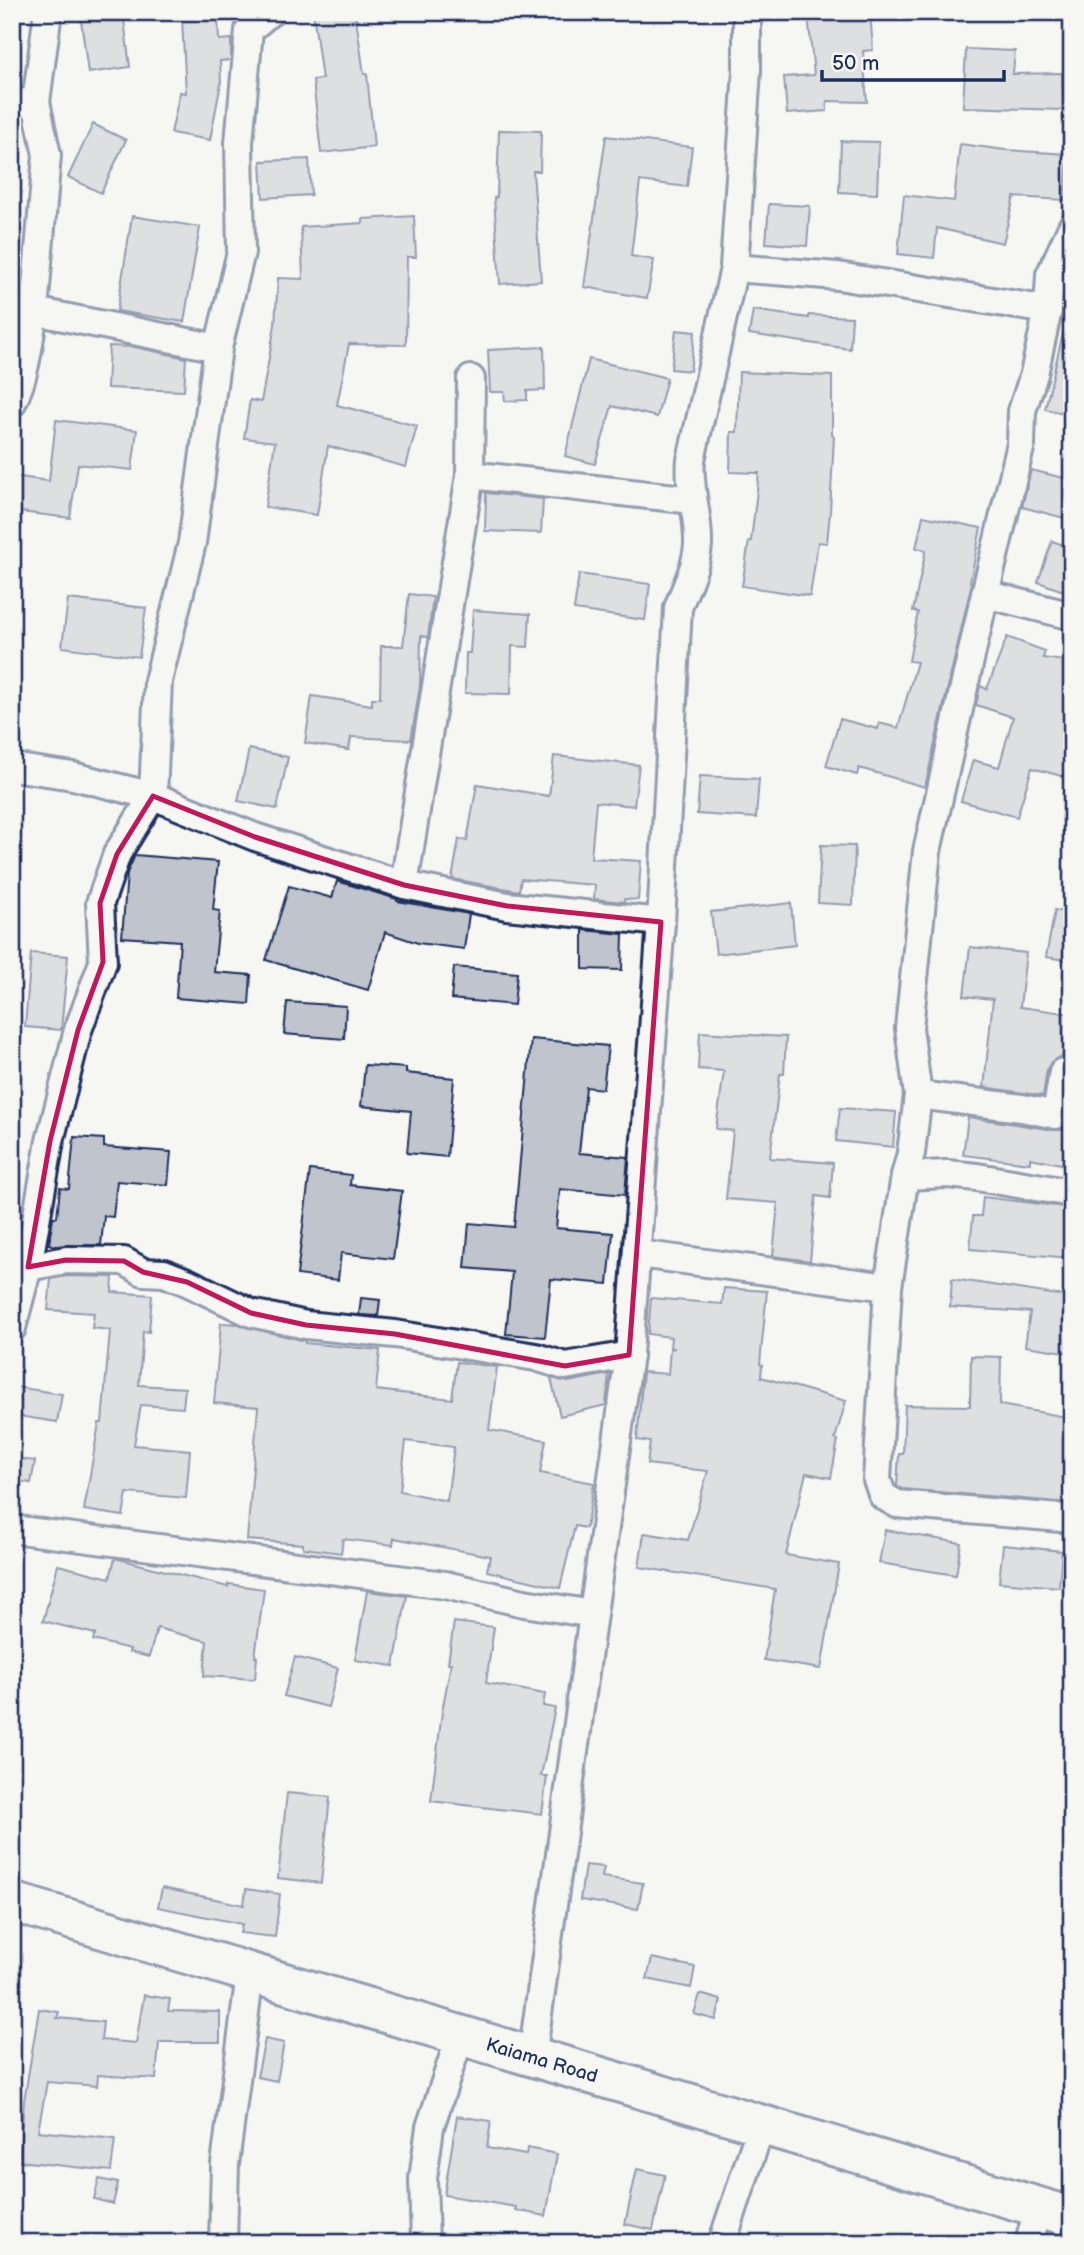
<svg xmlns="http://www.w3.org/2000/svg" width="1084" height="2255" viewBox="0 0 1084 2255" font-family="'Balsamiq Sans',sans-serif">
	<rect width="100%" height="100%" fill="#f6f6f2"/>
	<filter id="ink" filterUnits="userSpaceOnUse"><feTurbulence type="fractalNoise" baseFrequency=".0143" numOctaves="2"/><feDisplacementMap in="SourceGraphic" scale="14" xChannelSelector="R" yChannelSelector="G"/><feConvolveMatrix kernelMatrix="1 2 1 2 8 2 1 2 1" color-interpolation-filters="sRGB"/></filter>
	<g filter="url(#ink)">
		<g fill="#c0c4cd" stroke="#1b2f5e" stroke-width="2" fill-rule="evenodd">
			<polygon points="80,12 123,12 130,67 88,73"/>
			<polygon points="313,12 355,12 364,74 367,74 374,147 321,153 313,80 322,79"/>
			<polygon points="831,12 870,12 873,50 863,51 867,102 827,101 827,111 787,114 784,77 814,75 808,14"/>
			<polygon points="218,17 219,40 231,39 231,60 220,61 221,83 210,140 171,133 180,92 186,93 182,19"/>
			<polygon points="966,49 1015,51 1013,74 1062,73 1063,110 963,107"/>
			<polygon points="93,124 126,140 101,193 68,177"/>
			<polygon points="499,130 541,131 540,171 533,171 541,281 500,284 494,198 497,197"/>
			<polygon points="606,136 692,147 687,187 640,181 631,256 654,260 647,298 584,287"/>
			<polygon points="841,141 879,142 877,194 839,192"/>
			<polygon points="960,144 1005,150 1068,154 1065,200 1014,197 1003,243 937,228 934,258 898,254 904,195 954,201"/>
			<polygon points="309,159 311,195 263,198 261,161"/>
			<polygon points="769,204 810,206 807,246 766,243"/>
			<polygon points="132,216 200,227 184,322 117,311"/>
			<polygon points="414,216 416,257 407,257 406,345 349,344 337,405 417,426 406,467 328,446 317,515 265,507 275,442 244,438 250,400 261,402 275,325 278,278 303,279 301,227 363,223 363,219"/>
			<polygon points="753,310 809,318 809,315 852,317 850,349 749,334"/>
			<polygon points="1064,329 1072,330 1072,415 1045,409"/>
			<polygon points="676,330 695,332 690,371 671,369"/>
			<polygon points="109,346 135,347 186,358 184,391 107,388"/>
			<polygon points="544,347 545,390 527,391 527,400 505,401 504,392 490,392 488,350"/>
			<polygon points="589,359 667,378 657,417 612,406 595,464 565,456"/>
			<polygon points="739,372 832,376 832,435 834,436 830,512 827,543 818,542 810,596 742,586 749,541 751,541 759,473 730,472 731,432 737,432"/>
			<polygon points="56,420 137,430 132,470 78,464 70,518 12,511 12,476 49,481"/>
			<polygon points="1031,470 1072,480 1072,520 1022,507"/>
			<polygon points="486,493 543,499 541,533 485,531"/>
			<polygon points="923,516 981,528 970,582 972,582 925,787 859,768 857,775 826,766 840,719 878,729 879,723 898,728 917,662 909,661 918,612 913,611 926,550 916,548"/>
			<polygon points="1052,541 1072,548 1072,594 1038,582"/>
			<polygon points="579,574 650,584 645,620 574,610"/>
			<polygon points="409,594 433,597 428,637 421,636 420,686 411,740 351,737 349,750 305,743 312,696 372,705 372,698 380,698 381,646 403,646"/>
			<polygon points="68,599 146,608 139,657 62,647"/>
			<polygon points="473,610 530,614 528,647 512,646 511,694 465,693 466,653 470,653"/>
			<polygon points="1007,637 1045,651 1043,658 1072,662 1072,779 1032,768 1017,817 961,801 973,760 999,767 1013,717 976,705 980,686 987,689"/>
			<polygon points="249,749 288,757 277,809 238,801"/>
			<polygon points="554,756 639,765 634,806 596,802 591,858 641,861 638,900 624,899 624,902 594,899 595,885 521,879 519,891 452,879 459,839 467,841 477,784 549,796"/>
			<polygon points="700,776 759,779 756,818 697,814"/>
			<polygon points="821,845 855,846 853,905 818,903"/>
			<polygon points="135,855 218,862 213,910 220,911 214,972 251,975 249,1004 176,998 180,941 122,937 127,873"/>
			<polygon points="337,881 397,899 397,901 469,914 464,949 418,943 385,932 368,990 266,960 289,886 332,898"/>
			<polygon points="791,903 795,945 716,954 711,912"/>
			<polygon points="1055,910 1072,914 1072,961 1046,957"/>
			<polygon points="583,930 623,934 622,970 583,969"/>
			<polygon points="970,947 1026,953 1020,1007 1072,1014 1072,1055 1060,1057 1051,1062 1047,1069 1043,1096 984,1087 993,999 964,996"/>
			<polygon points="31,953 68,956 61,1030 25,1027"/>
			<polygon points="454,967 517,973 514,1005 451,999"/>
			<polygon points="287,1002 346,1006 344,1039 284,1034"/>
			<polygon points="700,1032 786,1037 784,1074 780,1074 770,1158 833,1163 830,1198 816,1196 810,1261 773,1256 778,1203 726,1199 733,1131 716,1129 724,1071 698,1069"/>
			<polygon points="531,1039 608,1046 603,1089 586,1087 579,1153 628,1157 625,1195 560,1189 556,1228 613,1233 608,1284 551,1279 545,1337 506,1334 512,1272 465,1268 469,1223 514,1227"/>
			<polygon points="365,1065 406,1068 406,1073 454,1078 447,1157 407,1153 411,1111 361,1106"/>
			<polygon points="840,1108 896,1112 893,1147 836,1141"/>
			<polygon points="1072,1116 1072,1166 1030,1158 1030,1163 963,1155 968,1117 1054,1130 1062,1130 1068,1126"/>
			<polygon points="74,1137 104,1139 104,1147 171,1152 168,1185 117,1181 113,1217 104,1216 101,1245 54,1246 49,1244 53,1217 57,1217 60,1188 69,1189"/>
			<polygon points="310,1170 351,1175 350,1185 402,1191 393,1259 341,1253 338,1280 297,1275"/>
			<polygon points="983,1197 1072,1208 1070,1258 970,1249 973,1216 981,1216"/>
			<polygon points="67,1276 113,1277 112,1292 152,1295 149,1332 143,1331 139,1385 185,1388 183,1408 141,1405 134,1445 190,1450 186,1498 127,1493 123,1516 84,1510 99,1423 102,1423 110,1330 92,1328 94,1313 48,1310 51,1279"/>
			<polygon points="952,1279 1072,1297 1072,1353 1025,1346 1030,1312 950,1307"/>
			<polygon points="724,1288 767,1291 760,1364 762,1365 761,1377 846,1401 835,1439 838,1440 831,1478 806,1473 786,1555 839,1564 821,1669 764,1660 775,1589 639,1567 644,1533 688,1540 708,1471 647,1464 650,1442 637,1440 643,1372 668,1374 670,1349 675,1348 670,1348 671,1337 648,1334 651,1298 722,1304"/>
			<polygon points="361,1298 380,1300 378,1316 359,1315"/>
			<path d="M221 1323 239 1324 305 1341V1343L380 1350 376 1390 452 1399 457 1362 497 1367 489 1430 546 1440 540 1473 594 1483 586 1528 575 1526 560 1588 487 1571 490 1556 394 1538 393 1545 343 1539 341 1553 303 1548V1544L247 1540 258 1407 214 1403ZM406 1441 454 1447 447 1501 400 1491Z"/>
			<polygon points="971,1356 1001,1357 1000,1405 1072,1418 1070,1503 902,1489 897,1486 899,1454 903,1454 905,1405 970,1406"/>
			<polygon points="609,1374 606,1405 560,1416 551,1378 568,1382"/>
			<polygon points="16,1387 62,1394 57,1422 12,1415"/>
			<polygon points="12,1458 35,1461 31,1483 12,1480"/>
			<polygon points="885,1530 961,1543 956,1575 879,1563"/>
			<polygon points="1003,1545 1062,1551 1059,1587 999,1582"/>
			<polygon points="115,1558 228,1587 228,1584 264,1589 255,1657 257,1657 255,1679 204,1676 207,1641 157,1628 149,1657 129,1652 130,1649 93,1640 95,1634 43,1621 58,1565 110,1578"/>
			<polygon points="367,1591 407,1596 394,1666 355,1660"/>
			<polygon points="454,1622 494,1627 486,1683 545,1694 543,1706 555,1708 541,1776 547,1776 542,1814 431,1801 442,1712 451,1663 448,1663"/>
			<polygon points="295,1657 338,1668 328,1707 284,1696"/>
			<polygon points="287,1793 330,1797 321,1883 278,1878"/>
			<polygon points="585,1865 604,1867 602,1877 643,1883 638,1909 580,1900"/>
			<polygon points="162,1888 244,1905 246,1889 280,1894 275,1937 240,1933 242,1924 158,1907"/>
			<polygon points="652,1958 695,1967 691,1988 647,1979"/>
			<polygon points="700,1994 721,2000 716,2020 694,2014"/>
			<polygon points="144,1995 170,1999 168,2011 220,2012 220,2042 159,2042 156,2079 98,2075 97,2086 47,2082 38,2131 115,2139 111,2171 19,2161 24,2101 39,2009 59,2012 57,2018 103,2022 101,2040 136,2043"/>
			<polygon points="265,2039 284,2043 277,2081 257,2077"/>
			<polygon points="457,2116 491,2121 487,2148 526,2155 527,2148 557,2154 546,2216 515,2210 516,2207 444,2195"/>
			<polygon points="637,2169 665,2175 653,2230 625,2224"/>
			<polygon points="99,2179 118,2183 113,2204 94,2199"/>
		</g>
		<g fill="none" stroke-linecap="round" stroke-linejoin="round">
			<defs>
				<g id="street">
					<polyline points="36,102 48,12"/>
					<polyline points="12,103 36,102 47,155 34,311"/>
					<polyline points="734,268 838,276 1048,310 1050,275 1072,284"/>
					<polyline points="1050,275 1072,227"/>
					<polyline points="1048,310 1034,374 1022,411 1021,444 985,594 1072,616"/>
					<path d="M12 403C26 375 29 342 34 311L218 348 241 252 239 143 249 30 270 12"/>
					<polyline points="470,475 471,379"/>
					<polyline points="12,767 73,776 153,796 255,837 404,885 507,906 661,922"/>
					<polyline points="404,885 470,475 693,500"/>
					<polyline points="918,1095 909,1028 927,851 985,594"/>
					<polyline points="905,1176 911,1153 918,1095 1022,1108 1056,1115 1063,1072 1072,1070"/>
					<polyline points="1072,1193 977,1177 947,1174 905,1176 888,1287 877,1480 883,1496 897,1504 1072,1519"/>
					<polyline points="638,1254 888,1287"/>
					<polyline points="28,1267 50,1141 78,1030 103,962 100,903 117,854 153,796 158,681 192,543 218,348"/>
					<polyline points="12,1328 28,1267 66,1260 124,1261 143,1272 164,1273 187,1282 251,1313 306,1325 395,1334 536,1357 565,1366 629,1355"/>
					<path d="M12 1529 445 1585 524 1603 593 1614 629 1355 661 922 678 608C685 588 697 566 698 544 699 515 688 488 691 460L734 268 747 70V12"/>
					<polyline points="532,2058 593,1614"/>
					<polyline points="223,2243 225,2164 250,1974"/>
					<polyline points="425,2243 423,2179 430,2127 460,2037"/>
					<polyline points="722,2243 761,2126"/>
					<polyline points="1029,2243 1038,2208"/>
				</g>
				<g id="highway">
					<path id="s1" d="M12 1902 1072 2217"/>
				</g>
			</defs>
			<use href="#street" stroke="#1b2f5e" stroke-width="32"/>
			<use href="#highway" stroke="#1b2f5e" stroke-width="44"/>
			<use href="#street" stroke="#f6f6f2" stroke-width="26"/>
			<use href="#highway" stroke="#f6f6f2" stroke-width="38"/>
		</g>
	</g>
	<path d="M0 0H1084V2255H0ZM153 796 255 837 404 885 507 906 661 922 629 1355 565 1366 395 1334 306 1325 251 1313 187 1282 143 1272 124 1261 66 1260 28 1267 50 1141 78 1030 103 962 100 903 117 854Z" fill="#f6f6f2" fill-opacity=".55" fill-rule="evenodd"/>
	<path fill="none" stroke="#c2185b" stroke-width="5" stroke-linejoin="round" d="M153 796 255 837 404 885 507 906 661 922 629 1355 565 1366 395 1334 306 1325 251 1313 187 1282 143 1272 124 1261 66 1260 28 1267 50 1141 78 1030 103 962 100 903 117 854Z"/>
	<g text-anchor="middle" stroke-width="7" stroke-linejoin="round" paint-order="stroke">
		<g font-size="19" fill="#1b2f5e" stroke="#f6f6f2">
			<text dy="7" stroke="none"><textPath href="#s1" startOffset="553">Kaiama Road</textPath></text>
		</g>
	</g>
	<rect width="1084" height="2255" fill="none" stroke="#f6f6f2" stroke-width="42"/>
	<rect x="21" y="21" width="1042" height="2213" fill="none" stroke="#1b2f5e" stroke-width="2.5" filter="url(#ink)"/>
	<path d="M822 70v10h182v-10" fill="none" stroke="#1b2f5e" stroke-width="3.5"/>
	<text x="832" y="70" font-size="21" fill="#1b2f5e" stroke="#f6f6f2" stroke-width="5" paint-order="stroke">50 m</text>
</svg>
